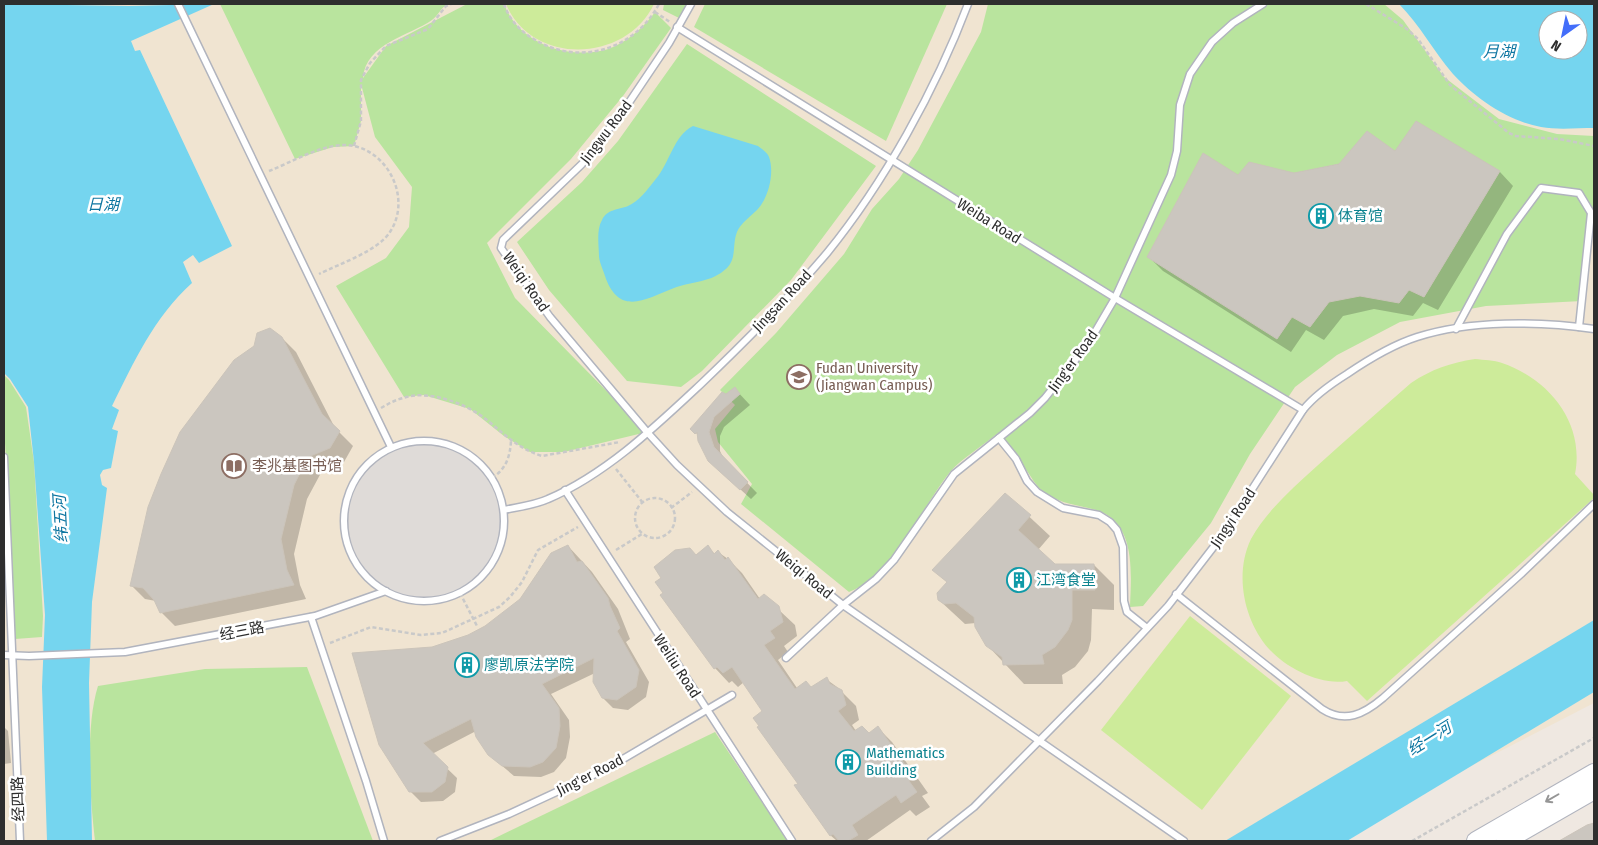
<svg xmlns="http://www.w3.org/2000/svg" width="1598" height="845" viewBox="0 0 1598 845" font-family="'Fira Sans Condensed','Noto Sans SC',sans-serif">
	<rect width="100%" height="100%" fill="#efe8e1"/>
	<path fill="#f0e4d1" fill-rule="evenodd" d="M4 4H1594V703L1325 841H4ZM1548 20H1578V50H1548Z"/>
	<g fill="#b9e49e">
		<path d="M220 4H448C441 7 438 16 432 20 409 36 366 43 363 78L386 46 467 4H504C518 41 562 58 600 51 620 48 643 29 655 12L671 28 623 96 571 159 487 243 515 298 647 432 564 452H530L504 436 470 409 424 395 404 397 336 286 386 258 409 227 412 187 375 137 361 84V121L354 146 333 147 295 159Z"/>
		<polygon points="664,4 687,4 679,18 663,10"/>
		<polygon points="705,4 947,4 886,141 694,27"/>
		<path d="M988 4H1384L1403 20 1444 77 1499 119 1557 134 1594 136V215L1582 301 1486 306 1400 322 1337 355 1295 387 1250 454 1211 523 1143 606 1130 607C1131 575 1137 522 1096 510 1078 505 1061 504 1045 493 1035 486 1032 477 1024 467 1016 455 1007 444 998 433 983 446 962 458 950 472 922 507 892 576 849 592L741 504 752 484 718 442 715 429 735 405 720 390 776 333 844 254 872 209 899 179 918 150 981 32Z"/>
		<polygon points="687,44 876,166 791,280 702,371 681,387 627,381 549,290 517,242 582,182 618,141"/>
		<polygon points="4,375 9,380 26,407 34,462 43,616 42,637 15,639 4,423"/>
		<path d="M307 667 373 841H95C90 798 85 727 98 686L205 669Z"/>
		<polygon points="715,732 788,841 489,841"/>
	</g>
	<g fill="#cdeb9a">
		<path d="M506 4H654C626 63 532 66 506 4Z"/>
		<path d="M1475 359C1484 360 1494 360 1502 363 1549 379 1585 423 1575 474L1594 495V498L1367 701 1347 681C1321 686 1286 668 1269 649 1244 621 1234 574 1251 539 1267 510 1293 488 1317 466 1348 438 1380 410 1411 383 1432 369 1450 363 1475 359Z"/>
		<polygon points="1190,616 1291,696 1202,810 1101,730"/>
	</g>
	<circle fill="#dfdbd8" cx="424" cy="521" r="80"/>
	<g fill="#75d5ef" fill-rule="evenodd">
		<path d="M4 4 129 6 214 4 131 41 135 51 140 50 232 246 199 263 193 255 183 262 192 283C154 317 134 362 112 406L119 410 112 429 118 431 111 468 103 470 100 475 102 485 107 488 92 602 89 683 92 841H47L42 687 45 615 34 462 28 407 10 379 4 373Z"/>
		<path d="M1399 4H1594V128C1577 128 1557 130 1541 127 1508 121 1475 98 1453 74 1434 52 1420 25 1399 4ZM1548 20H1578V50H1548Z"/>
		<path d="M693 126 758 146C762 149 768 153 769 157 775 173 768 199 757 210 751 216 740 224 737 232 732 244 737 258 727 268 711 283 693 281 674 288 647 298 621 317 606 279 604 272 600 264 599 257 599 246 596 230 602 220 607 209 618 210 628 206 638 202 648 189 655 180 670 163 673 136 693 126Z"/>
		<polygon points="1594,620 1594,692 1347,841 1225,841"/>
	</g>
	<g fill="#0003">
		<polygon points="1416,123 1500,172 1513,186 1438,310 1423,303 1413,316 1374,309 1343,316 1324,340 1306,330 1291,352 1163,271 1149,257 1238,177 1293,174 1395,152"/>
		<polygon points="282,338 296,352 335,428 353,446 344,462 322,471 307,499 294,554 300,585 306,599 175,626 161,612 156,601 145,599 131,585"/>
		<polygon points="735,389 750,405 724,427 720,436 720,451 724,459 757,493 751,499 720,471 699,436 692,429"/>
		<polygon points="1006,495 1050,536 1038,550 1054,565 1094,565 1114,585 1114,610 1092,609 1091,640 1088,651 1075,667 1062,675 1063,684 1024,684 987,645 976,623 965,624 939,600 948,583 934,570"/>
		<polygon points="568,546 592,572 618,609 630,639 626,642 649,682 646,697 628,710 613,708 603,698 595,673 551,694 569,720 570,737 566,758 554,772 541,777 514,776 494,759 476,731 432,754 457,778 455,792 443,801 421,802 410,791 432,648 469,636 485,627 521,600"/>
		<polygon points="707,547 715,554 718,552 728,559 742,573 760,599 764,596 795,625 797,636 784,646 788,652 778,660 797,688 812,688 826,679 837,687 856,706 859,720 852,725 856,731 869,734 878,728 892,742 928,793 922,796 930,807 916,816 910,810 866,841 837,841 830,835 799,784 764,711 744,682 738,687 732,681 729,683 715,668 662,595 665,593 663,578"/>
		<polygon points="4,727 8,731 11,763 4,764"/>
	</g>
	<g fill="#cbc6bf" stroke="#cbc4ba">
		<polygon points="1416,121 1500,171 1424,297 1409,290 1399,303 1360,296 1329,302 1310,327 1292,317 1277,339 1147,257 1203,153 1238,175 1249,162 1294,173 1339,164 1367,131 1395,151"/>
		<polygon points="270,328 282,337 322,414 340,431 330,448 308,457 294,485 281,539 287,570 294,585 160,613 154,600 143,588 130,586 148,507 161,474 180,432 234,360 254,346 257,333"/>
		<polygon points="735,387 740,394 714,417 709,432 714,447 748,482 740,490 708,461 698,441 697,432 695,434 690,429 722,392 726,394"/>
		<polygon points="1005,493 1031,515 1018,530 1055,564 1094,564 1095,590 1072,590 1072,620 1068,630 1055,647 1042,655 1044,664 1003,665 1002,657 986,646 975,627 974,617 956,603 944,604 938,600 937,593 947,582 932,570"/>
		<polygon points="568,545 577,562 582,561 608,598 610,606 620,628 617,631 639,670 636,687 617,700 602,698 593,682 594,658 542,684 559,708 560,726 556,748 543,762 530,767 502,766 488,755 476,737 471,719 423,743 448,767 445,782 432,792 409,792 379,745 352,653 432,647 468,635 485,626 520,599 551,553"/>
		<polygon points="708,545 714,554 718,550 725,560 728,557 758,599 764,594 779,606 783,622 770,631 775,638 764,645 795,689 806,681 811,687 827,677 830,684 842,690 846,705 838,711 854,731 862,726 869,733 878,726 914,778 909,781 917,792 901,803 896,795 852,825 858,835 848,841 839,841 833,834 830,836 794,785 798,784 757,727 759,726 753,718 762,711 732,667 723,673 717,667 714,669 660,595 663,593 655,582 661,578 654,567 675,550 690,548 696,555"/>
		<polygon points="1594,823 1594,841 1559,841 1587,825"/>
	</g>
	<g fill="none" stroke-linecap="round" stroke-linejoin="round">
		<defs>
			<g id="lane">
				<polyline points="178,4 391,447"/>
				<polyline points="691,4 669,43 628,104 582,164 503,240 501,248 550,317 647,432 677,465 727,512 843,605 1184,841"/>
				<polyline points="677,27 1115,298 1303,410"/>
				<polyline points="1456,329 1507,234 1541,188 1579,193 1591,213 1579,327"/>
				<polyline points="999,438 1016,459 1027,481 1037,492 1063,508 1099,515 1110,522 1117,530 1123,547 1124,601 1127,612 1147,628"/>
				<circle cx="424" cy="521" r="80"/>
				<polyline points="4,457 20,841"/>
				<polyline points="565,490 792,841"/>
				<path d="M504 510C518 507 535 505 548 499 606 474 655 427 701 384 745 342 788 299 827 253 884 183 936 89 968 4"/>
				<path d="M1176 594 1322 709C1345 724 1364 714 1383 698L1521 574 1594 504"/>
				<polyline points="311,617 366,781 384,841"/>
				<polyline points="4,655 29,656 125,652 315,616 386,591"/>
				<polyline points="786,658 843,605 876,579 894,560 954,474 1030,413 1045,398 1088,344 1115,298 1171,175 1177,151 1180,105 1190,74 1212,42 1233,23 1263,4"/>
				<polyline points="440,841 509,814 606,769 732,695"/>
				<path d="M931 841 974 807 1098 681 1168 606 1222 536 1303 410C1315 395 1331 384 1347 374 1369 359 1392 345 1417 337 1470 320 1540 321 1594 329"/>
			</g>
			<g id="secondary">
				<polyline points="1476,841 1594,773"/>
				<polyline points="1505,841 1594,790"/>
			</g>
		</defs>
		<use href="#lane" stroke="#b1b4be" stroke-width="9"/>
		<use href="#secondary" stroke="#b1b4be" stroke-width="20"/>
		<g stroke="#c9c9c9" stroke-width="2.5" stroke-dasharray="4 2.5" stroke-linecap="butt">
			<path d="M504 4C509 19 519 30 532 38 577 67 634 51 659 4"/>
			<polyline points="1366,4 1407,29 1418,39 1450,85 1509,133 1516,136 1559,139 1594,146"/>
			<polyline points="655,12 670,22"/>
			<polyline points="354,146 361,121 361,80 370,63 386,46 428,29 446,6 451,4"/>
			<path d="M269 171C292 162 320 145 345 145 386 146 413 197 390 232 378 251 339 264 319 274"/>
			<path d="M381 408C388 404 395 400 403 398 429 389 467 404 487 420 505 435 519 449 542 456L620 442"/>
			<polyline points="616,469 643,503"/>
			<path d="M492 478C506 469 510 457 511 441"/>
			<circle cx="655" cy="518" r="20"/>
			<polyline points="671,508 692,492"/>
			<polyline points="616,550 642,534"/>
			<polyline points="460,593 477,626"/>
			<polyline points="330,643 371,627 421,635 442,633 499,607 510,597 522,582 538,550 578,527"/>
			<polyline points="1412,841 1594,738"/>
		</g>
		<use href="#lane" stroke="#fff" stroke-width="6"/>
		<use href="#secondary" stroke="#fff" stroke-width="18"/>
	</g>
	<defs><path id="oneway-shaft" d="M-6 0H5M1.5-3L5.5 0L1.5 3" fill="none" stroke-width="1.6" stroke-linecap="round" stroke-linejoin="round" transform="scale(1.25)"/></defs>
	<use stroke="#969696" href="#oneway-shaft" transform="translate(1552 798) rotate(150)"/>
	<defs>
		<symbol id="building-ring" viewBox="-11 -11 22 22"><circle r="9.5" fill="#fff" stroke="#0f9aa8" stroke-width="1.5"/><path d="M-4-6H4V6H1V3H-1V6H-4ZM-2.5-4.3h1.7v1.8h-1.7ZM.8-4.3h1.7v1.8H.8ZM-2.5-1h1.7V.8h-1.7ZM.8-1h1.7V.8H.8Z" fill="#0f9aa8"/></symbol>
		<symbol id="university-ring" viewBox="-11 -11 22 22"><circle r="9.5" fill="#fff" stroke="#8d6e63" stroke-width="1.5"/><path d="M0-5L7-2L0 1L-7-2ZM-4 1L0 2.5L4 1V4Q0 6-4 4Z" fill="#8d6e63"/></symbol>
		<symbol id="library-ring" viewBox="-11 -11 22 22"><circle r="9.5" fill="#fff" stroke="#8d6e63" stroke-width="1.5"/><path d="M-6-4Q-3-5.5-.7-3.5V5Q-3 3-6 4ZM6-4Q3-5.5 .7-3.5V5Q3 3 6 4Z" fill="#8d6e63"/></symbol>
	</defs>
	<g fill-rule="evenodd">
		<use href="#building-ring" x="1307" y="202" width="28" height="28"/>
		<use href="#university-ring" x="785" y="363" width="28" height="28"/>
		<use href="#library-ring" x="220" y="452" width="28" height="28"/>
		<use href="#building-ring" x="1005" y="566" width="28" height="28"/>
		<use href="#building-ring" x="453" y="651" width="28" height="28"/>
		<use href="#building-ring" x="834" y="748" width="28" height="28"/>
	</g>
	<g text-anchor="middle" stroke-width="5" stroke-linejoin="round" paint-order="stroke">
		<g font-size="15" fill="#2e2e2e" stroke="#fff">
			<text transform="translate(606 132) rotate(-53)" y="5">Jingwu Road</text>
			<text transform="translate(989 221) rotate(32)" y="5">Weiba Road</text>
			<text transform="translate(526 282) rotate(55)" y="5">Weiqi Road</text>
			<text transform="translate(782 301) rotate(-47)" y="5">Jingsan Road</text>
			<text transform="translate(1073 361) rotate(-54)" y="5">Jing'er Road</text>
			<text transform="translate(1233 518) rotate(-56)" y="5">Jingyi Road</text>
			<text transform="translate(804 574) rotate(39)" y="5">Weiqi Road</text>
			<text transform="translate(242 631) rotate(-11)" y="5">经三路</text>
			<text transform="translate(677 666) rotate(57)" y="5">Weiliu Road</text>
			<text transform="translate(590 775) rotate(-27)" y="5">Jing'er Road</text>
			<text transform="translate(18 799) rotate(-92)" y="5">经四路</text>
		</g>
		<g font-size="15" fill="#0d838f" stroke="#fff" text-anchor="start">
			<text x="1338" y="221">体育馆</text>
			<text x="1036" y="585">江湾食堂</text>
			<text x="484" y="670">廖凯原法学院</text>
			<text x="866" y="758">Mathematics<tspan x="866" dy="17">Building</tspan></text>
		</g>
		<g font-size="15" fill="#785e54" stroke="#fff" text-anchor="start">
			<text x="816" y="373">Fudan University<tspan x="816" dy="17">(Jiangwan Campus)</tspan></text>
			<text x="252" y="471">李兆基图书馆</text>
		</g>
		<g font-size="16" font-style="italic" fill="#0e76a1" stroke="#fff">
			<text x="1499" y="57">月湖</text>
			<text x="103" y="210">日湖</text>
			<text transform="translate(60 519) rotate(-93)" y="6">纬五河</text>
			<text transform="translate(1429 738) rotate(-32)" y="6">经一河</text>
		</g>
	</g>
	<rect width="1598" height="845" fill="none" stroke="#2e2e2e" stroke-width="10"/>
	<g transform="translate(1563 35) rotate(213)"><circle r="24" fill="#ffffff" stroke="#ababab"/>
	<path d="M0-4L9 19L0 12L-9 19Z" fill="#436efa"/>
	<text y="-8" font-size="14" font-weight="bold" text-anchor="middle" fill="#2e2e2e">N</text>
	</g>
</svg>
